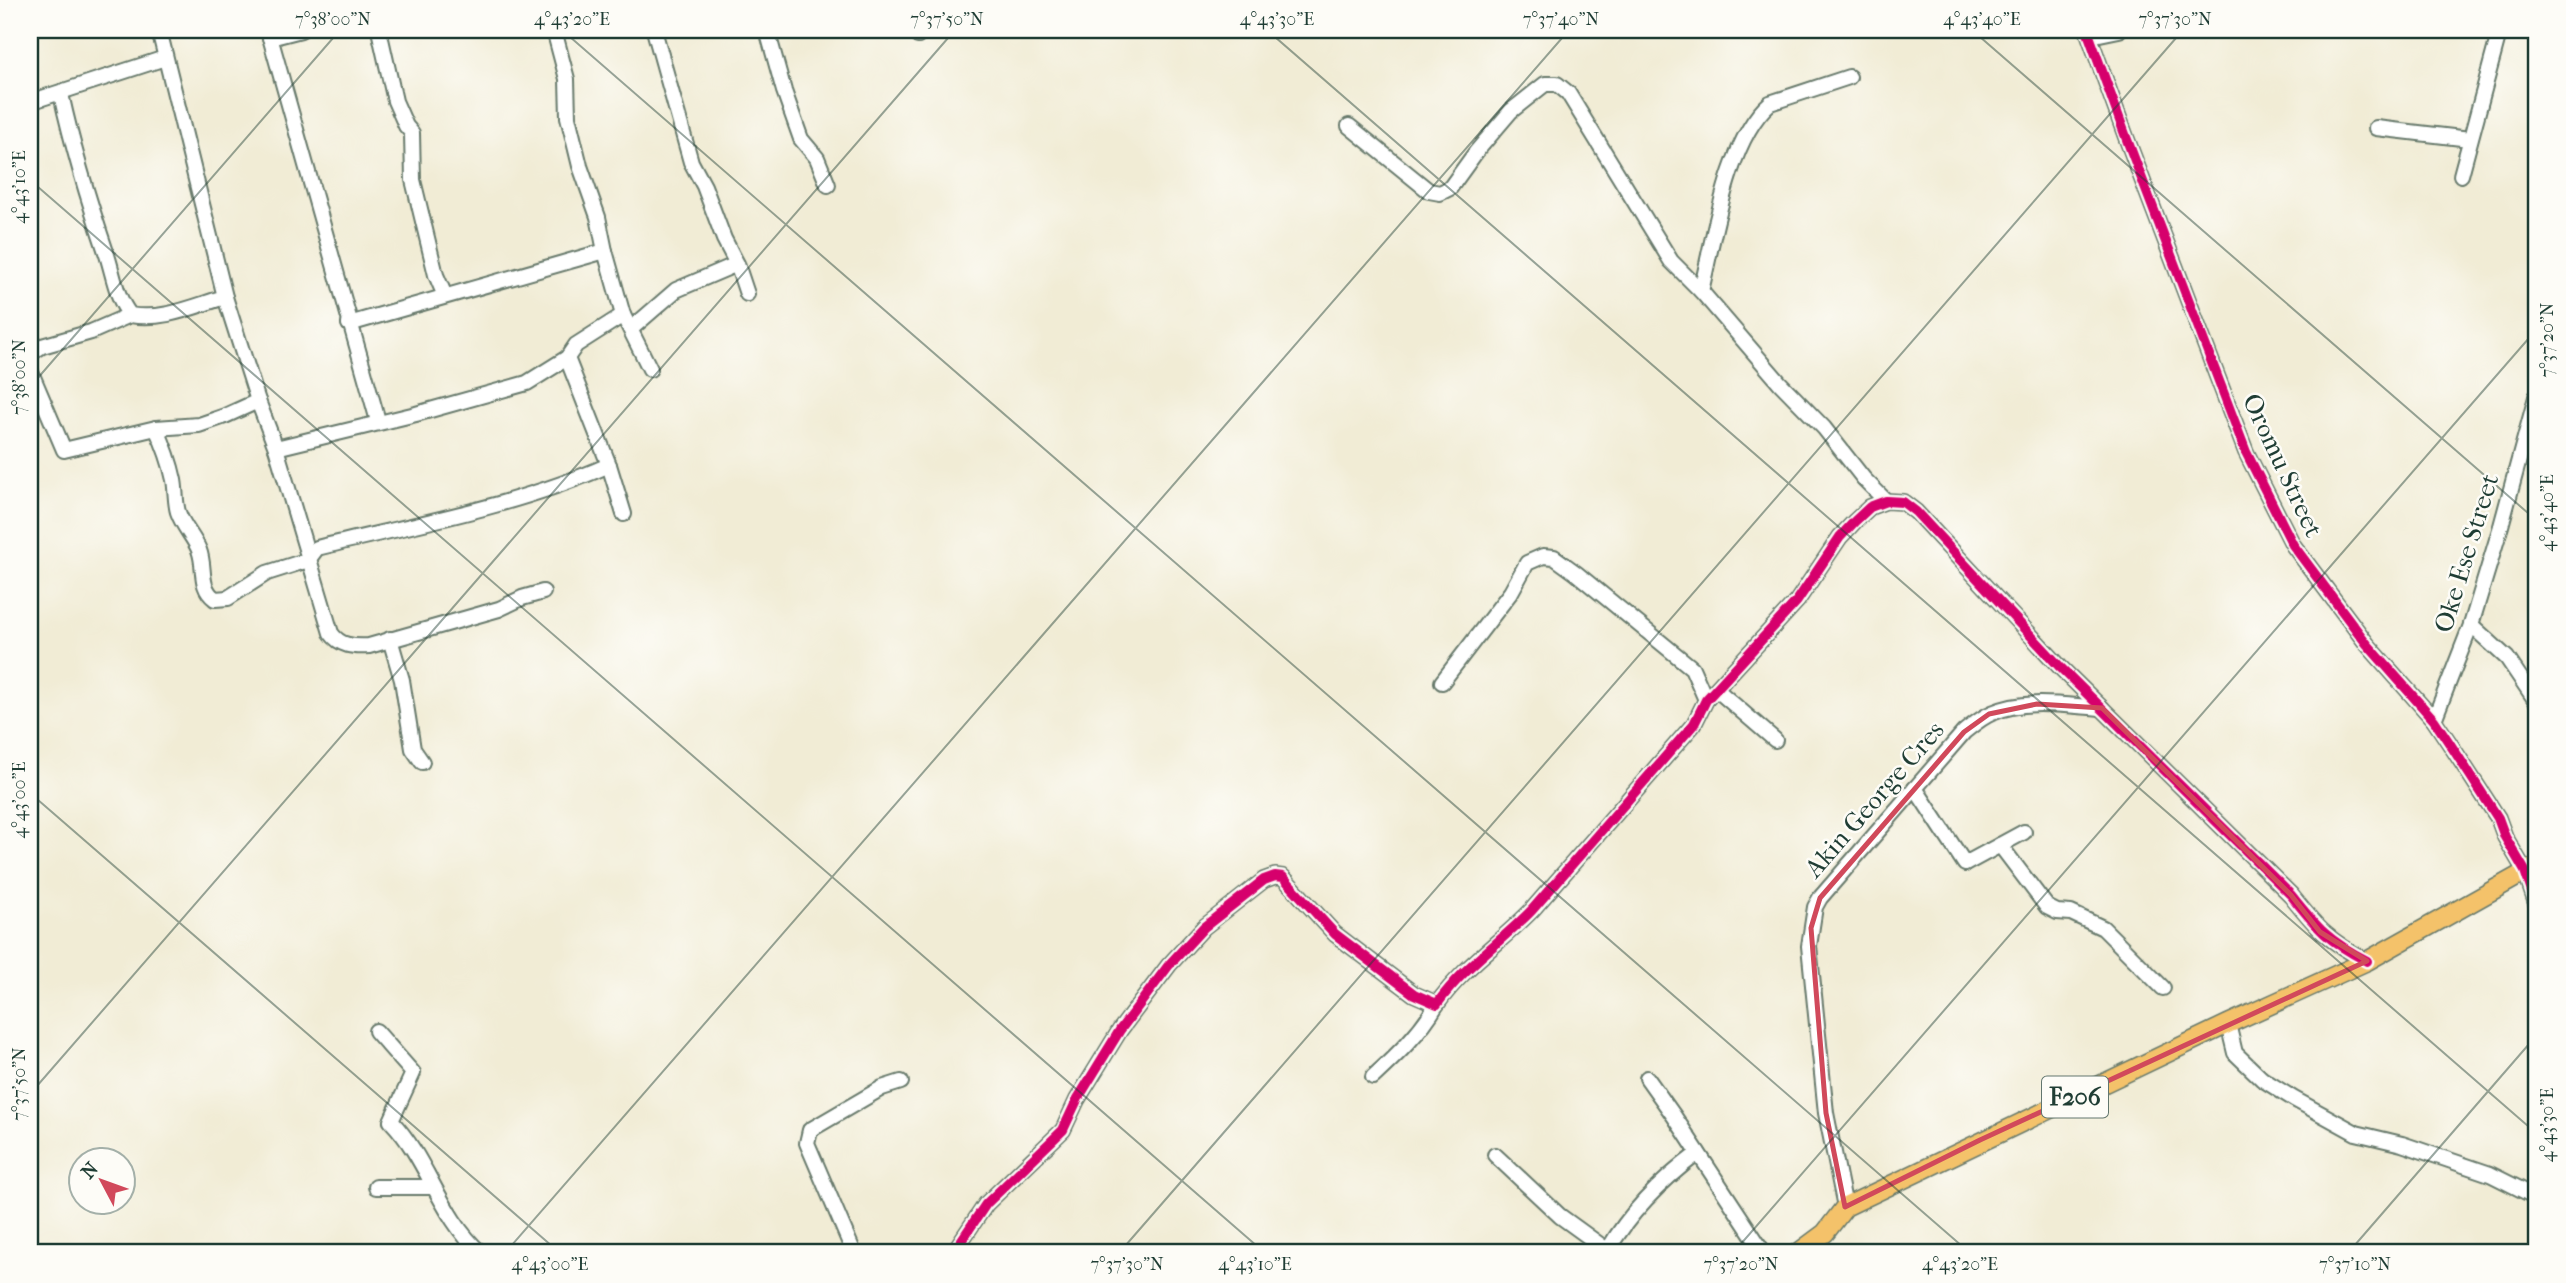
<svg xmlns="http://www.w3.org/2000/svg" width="2566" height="1283" viewBox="0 0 2566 1283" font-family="'IM FELL French Canon',serif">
	<rect width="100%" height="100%" fill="#fdfcf7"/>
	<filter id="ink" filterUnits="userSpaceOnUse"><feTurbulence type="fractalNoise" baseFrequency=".0143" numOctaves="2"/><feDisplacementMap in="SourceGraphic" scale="14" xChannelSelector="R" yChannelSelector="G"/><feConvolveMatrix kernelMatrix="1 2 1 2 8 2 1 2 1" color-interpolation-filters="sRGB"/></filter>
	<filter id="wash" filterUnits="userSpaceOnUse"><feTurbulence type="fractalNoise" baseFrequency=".00686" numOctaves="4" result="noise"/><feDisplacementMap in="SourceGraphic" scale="28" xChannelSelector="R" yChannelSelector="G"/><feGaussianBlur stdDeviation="1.57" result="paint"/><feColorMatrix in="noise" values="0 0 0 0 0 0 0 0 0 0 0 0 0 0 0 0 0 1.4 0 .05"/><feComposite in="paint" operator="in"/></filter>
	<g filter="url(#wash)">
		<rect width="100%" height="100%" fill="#f1ecd5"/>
	</g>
	<g filter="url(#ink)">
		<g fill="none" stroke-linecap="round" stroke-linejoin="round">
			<defs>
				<g id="minor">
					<path d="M159 30 225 297 258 401 276 448 331 633C340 646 353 647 369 646L499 609 522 598 543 592"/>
					<polyline points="268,30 378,421"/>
					<polyline points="379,30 395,101 406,126 412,133 413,180 436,275 445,296"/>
					<polyline points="554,30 567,79 568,117 580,166 598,217 605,251 623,315 650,369"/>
					<polyline points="654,30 691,162 704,186 724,239 737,264 747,294"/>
					<polyline points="767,30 784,91 801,139 817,158 828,185"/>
					<polyline points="914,30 918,36"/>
					<polyline points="2087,30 2126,137 2246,452 2293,545 2367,644 2434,720 2450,744 2498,818 2505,837 2525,871 2536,903"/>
					<polyline points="2090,36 2119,30"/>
					<polyline points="270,38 301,30"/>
					<path d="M61 94C73 149 89 202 107 255 114 277 116 297 130 315 163 321 194 306 225 297"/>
					<polyline points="30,102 165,58"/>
					<polyline points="1349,126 1429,191 1440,193 1450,188 1476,152 1511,111 1545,84 1557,84 1568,93 1671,261 1701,291 1780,383 1824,428 1864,479 1886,501"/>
					<polyline points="2376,128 2470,139"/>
					<polyline points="2461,175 2500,30"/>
					<path d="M1701 291C1714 237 1728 139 1770 103L1849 77"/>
					<polyline points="349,324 605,251"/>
					<polyline points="631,329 676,290 737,264"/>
					<polyline points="30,354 42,346 91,332 130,315"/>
					<polyline points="567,358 609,465 624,514"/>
					<polyline points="30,370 64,450 156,428 199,425 225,416 258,401"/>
					<path d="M156 428C164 445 170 461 174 480 176 490 175 502 178 512 183 527 194 537 199 550 206 568 198 586 215 599L228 598 267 573 308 560 317 548C415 524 517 506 609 465"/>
					<polyline points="276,448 416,414 527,383 567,358 576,345 623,315"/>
					<polyline points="2471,625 2507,658 2536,701"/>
					<polyline points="390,639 402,680 413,749 422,762"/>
					<polyline points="1442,682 1511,592 1527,563 1543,556 1554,557 1576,573 1692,668 1706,700"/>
					<polyline points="1717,690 1775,740"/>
					<polyline points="2434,720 2471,625 2501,526 2536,397"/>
					<polyline points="1915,788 1965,864 2024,832"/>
					<polyline points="2000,845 2047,907 2057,912 2071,913 2103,928 2163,988"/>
					<polyline points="2228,1024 2235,1053 2262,1079 2294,1099 2356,1133 2402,1144 2490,1174 2536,1197"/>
					<path d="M376 1031 413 1073 391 1121C428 1159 440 1217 481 1253"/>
					<path d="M1373 1077C1397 1055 1420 1033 1437 1004"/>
					<polyline points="1647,1078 1674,1116 1764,1253"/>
					<polyline points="1495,1155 1560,1216 1611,1253"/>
					<polyline points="376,1187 433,1187"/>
					<path d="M1845 1207 1826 1113 1809 946 1815 907 1820 898 1964 732C1973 725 1982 717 1992 713 2026 698 2066 706 2102 708"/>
					<path d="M1608 1250C1631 1210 1662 1180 1698 1153"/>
					<polyline points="854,1253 807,1143 810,1130 882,1088 901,1082"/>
					<path d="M953 1253 986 1204 1063 1130 1077 1100 1120 1030 1169 965 1204 927 1264 880 1275 876 1283 877 1335 934 1414 994 1437 1004C1464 966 1500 943 1532 910L1694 724 1706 700 1797 601 1840 537 1855 521 1870 507 1886 501 1903 502 1916 512 2060 667 2291 895C2318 929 2328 941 2367 961"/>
				</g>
				<polyline id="major" points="1798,1253 1825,1233 1845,1207 2228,1024 2367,961 2536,866"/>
			</defs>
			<use href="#minor" stroke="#687a6c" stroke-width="18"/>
			<use href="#major" stroke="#687a6c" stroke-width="21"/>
			<use href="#minor" stroke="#fff" stroke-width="14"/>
			<use href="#major" stroke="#f4c26a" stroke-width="18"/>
			<defs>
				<g id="cycleway">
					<polyline points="2087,30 2126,137 2246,452 2293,545 2367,644 2434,720 2450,744 2498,818 2505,837 2525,871 2536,903"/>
					<path d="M953 1253 986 1204 1063 1130 1077 1100 1120 1030 1169 965 1204 927 1264 880 1275 876 1283 877 1335 934 1414 994 1437 1004C1464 966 1500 943 1532 910L1694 724 1706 700 1797 601 1840 537 1855 521 1870 507 1886 501 1903 502 1916 512 2060 667 2291 895C2318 929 2328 941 2367 961"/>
				</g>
			</defs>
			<use href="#cycleway" stroke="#fdfcf7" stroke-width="15"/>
			<use href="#cycleway" stroke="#d6006c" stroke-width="10"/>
		</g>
	</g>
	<path fill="none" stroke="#d1495b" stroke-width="5" stroke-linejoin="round" d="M2037 704 2102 708 2291 895 2320 932 2367 961 1980 1140 1845 1207 1826 1113 1811 928 1820 898 1964 732 1989 714Z"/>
	<path fill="none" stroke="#1f3d34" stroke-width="2" stroke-opacity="0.45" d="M562 30 1970 1253M1267 30 2536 1133M1972 30 2536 520M30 180 1265 1253M30 387 340 30M30 793 560 1253M30 1094 955 30M505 1253 1569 30M1119 1253 2183 30M1733 1253 2536 330M2348 1253 2536 1036"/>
	<g text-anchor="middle" stroke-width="5" stroke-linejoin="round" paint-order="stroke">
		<rect fill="#fdfcf7" stroke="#62766e" stroke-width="2" x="2042" y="1076.5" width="66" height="41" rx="5"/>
		<g font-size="24" font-weight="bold" fill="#1f3d34">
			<text x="2075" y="1105">F206</text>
		</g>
		<g font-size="26" fill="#1f3d34" stroke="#fdfcf7">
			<text transform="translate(2283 465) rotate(65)" y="9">Oromu Street</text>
			<text transform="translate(2466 553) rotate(-73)" y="9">Oke Ese Street</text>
			<text transform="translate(1874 799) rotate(-49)" y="9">Akin George Cres</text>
		</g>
	</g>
	<rect width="2566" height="1283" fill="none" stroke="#fdfcf7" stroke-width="77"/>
	<g transform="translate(102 1181) rotate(311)"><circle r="33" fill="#fdfcf7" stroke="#a4b0a9" stroke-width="2"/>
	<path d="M0-5L12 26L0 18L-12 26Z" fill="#d1495b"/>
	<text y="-10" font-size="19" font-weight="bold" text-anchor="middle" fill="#1f3d34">N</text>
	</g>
	<rect x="38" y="38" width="2490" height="1206" fill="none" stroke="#1f3d34" stroke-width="2.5"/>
	<g font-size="18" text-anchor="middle" fill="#1f3d34">
		<text x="333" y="25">7°38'00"N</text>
		<text x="572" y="25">4°43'20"E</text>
		<text x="947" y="25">7°37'50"N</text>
		<text x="1277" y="25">4°43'30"E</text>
		<text x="1561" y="25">7°37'40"N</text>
		<text x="1982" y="25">4°43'40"E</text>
		<text x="2175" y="25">7°37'30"N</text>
		<text transform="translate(19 187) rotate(-90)" y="6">4°43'10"E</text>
		<text transform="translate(2547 340) rotate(-90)" y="6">7°37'20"N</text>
		<text transform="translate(19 377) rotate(-90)" y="6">7°38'00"N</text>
		<text transform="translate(2547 513) rotate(-90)" y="6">4°43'40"E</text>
		<text transform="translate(19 800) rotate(-90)" y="6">4°43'00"E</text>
		<text transform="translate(19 1084) rotate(-90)" y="6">7°37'50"N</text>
		<text transform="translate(2547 1125) rotate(-90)" y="6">4°43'30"E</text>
		<text x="550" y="1270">4°43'00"E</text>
		<text x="1127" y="1270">7°37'30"N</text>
		<text x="1255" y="1270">4°43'10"E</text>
		<text x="1741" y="1270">7°37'20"N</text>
		<text x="1960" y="1270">4°43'20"E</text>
		<text x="2355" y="1270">7°37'10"N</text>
	</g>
</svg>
